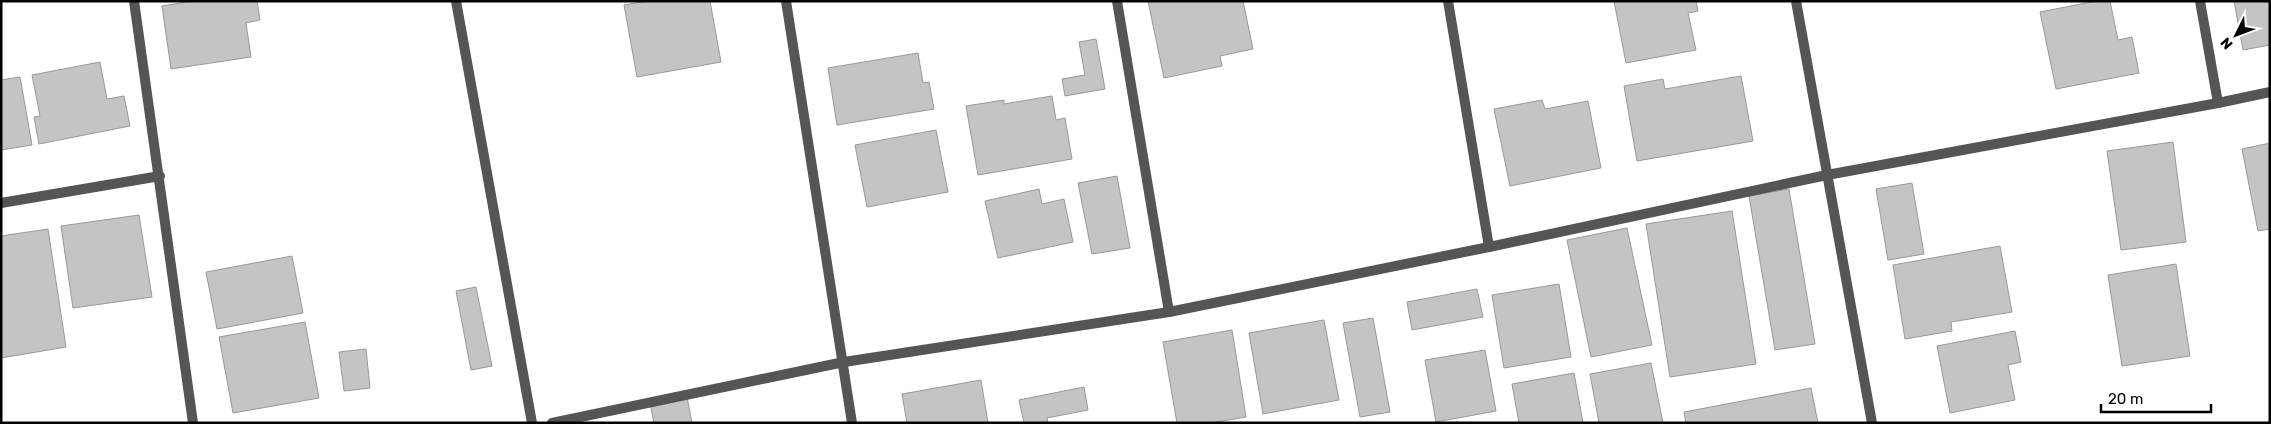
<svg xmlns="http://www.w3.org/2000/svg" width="2271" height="424" viewBox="0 0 2271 424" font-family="Rubik,sans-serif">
	<rect width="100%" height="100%" fill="#fff"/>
	<g fill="#c4c4c4" stroke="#999">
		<polygon points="193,1 257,1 260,20 246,23 251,57 171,69 162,6"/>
		<polygon points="647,1 710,1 721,62 637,77 624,5"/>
		<polygon points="1148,1 1243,1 1253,49 1220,56 1222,66 1164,78"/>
		<polygon points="1614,1 1696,1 1698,11 1688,13 1696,50 1626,63"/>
		<polygon points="2096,1 2110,1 2118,40 2132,37 2139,73 2056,89 2040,12"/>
		<polygon points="2234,1 2270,1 2270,45 2243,50"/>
		<polygon points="1096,39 1105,89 1065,96 1062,79 1085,75 1079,42"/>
		<polygon points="918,53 923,83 929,82 934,109 837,125 828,68"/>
		<polygon points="100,62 107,99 124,96 130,126 39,144 34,117 40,116 32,75"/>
		<polygon points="1741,76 1753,141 1637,161 1624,86 1663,79 1665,89"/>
		<polygon points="20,77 32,145 1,150 1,80"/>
		<polygon points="1052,96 1056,120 1065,118 1072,159 978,175 966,106 1004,100 1004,104"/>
		<polygon points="1542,100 1545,109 1588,101 1601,168 1510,186 1494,109"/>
		<polygon points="936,130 948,192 867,207 855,145"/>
		<polygon points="2173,142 2186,242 2121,250 2107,151"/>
		<polygon points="2270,143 2270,229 2258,231 2242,149"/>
		<polygon points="1117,176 1130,248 1092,254 1078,183"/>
		<polygon points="1912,183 1924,254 1888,260 1876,189"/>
		<polygon points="1039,189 1042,204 1064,199 1073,242 998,258 985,201"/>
		<polygon points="1789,189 1815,344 1775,350 1749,196"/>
		<polygon points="1732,211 1756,364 1670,377 1646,224"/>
		<polygon points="139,215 152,297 73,308 61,226"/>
		<polygon points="1627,228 1652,345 1591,357 1567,240"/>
		<polygon points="48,229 66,347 1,358 1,236"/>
		<polygon points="2000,246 2012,312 1951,322 1952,331 1905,339 1893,265"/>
		<polygon points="292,256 303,313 217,329 206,272"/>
		<polygon points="2176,264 2190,356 2122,366 2108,275"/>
		<polygon points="1559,284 1571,357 1504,368 1492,295"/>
		<polygon points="476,287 492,366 471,370 456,291"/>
		<polygon points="1477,289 1483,317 1412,330 1407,302"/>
		<polygon points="1373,318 1390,412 1360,417 1343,323"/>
		<polygon points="1324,320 1339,400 1263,414 1249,333"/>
		<polygon points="305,322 319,398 233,413 219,337"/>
		<polygon points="1232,330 1246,417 1211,423 1177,423 1163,342"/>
		<polygon points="2015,331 2021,362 2008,365 2015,400 1950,413 1937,346"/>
		<polygon points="366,349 370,388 344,391 339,352"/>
		<polygon points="1485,350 1496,411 1436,422 1425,360"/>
		<polygon points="1651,363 1663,423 1599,423 1590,374"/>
		<polygon points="1574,373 1583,423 1519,423 1512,384"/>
		<polygon points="981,380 988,423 907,423 902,394"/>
		<polygon points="1084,387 1088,410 1047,418 1048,423 1024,423 1019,400"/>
		<polygon points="1811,388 1818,423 1686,423 1684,412"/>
		<polygon points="687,397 692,423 654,423 650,403"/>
	</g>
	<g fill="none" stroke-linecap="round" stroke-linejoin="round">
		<g stroke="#555" stroke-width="10">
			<polyline points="134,1 193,423"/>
			<polyline points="456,1 532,423"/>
			<polyline points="786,1 852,423"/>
			<polyline points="1117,1 1169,312"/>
			<polyline points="1448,1 1489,247"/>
			<polyline points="1796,1 1872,423"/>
			<polyline points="2200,1 2218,103"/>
			<polyline points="1,203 160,176"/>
			<polyline points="552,423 844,362 1169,312 1489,247 1827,175 2218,103 2270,92"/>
		</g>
	</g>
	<rect width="2271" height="424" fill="none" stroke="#000000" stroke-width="5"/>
	<g transform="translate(2236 35) rotate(228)" stroke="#ffffff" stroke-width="4" paint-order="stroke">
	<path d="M0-4L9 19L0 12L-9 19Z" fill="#000000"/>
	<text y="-8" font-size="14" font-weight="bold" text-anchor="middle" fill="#000000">N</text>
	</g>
	<path d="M2101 404v8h110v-8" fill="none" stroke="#000000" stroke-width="2.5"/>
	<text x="2108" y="404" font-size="15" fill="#000000" stroke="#ffffff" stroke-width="4" paint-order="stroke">20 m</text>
</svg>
